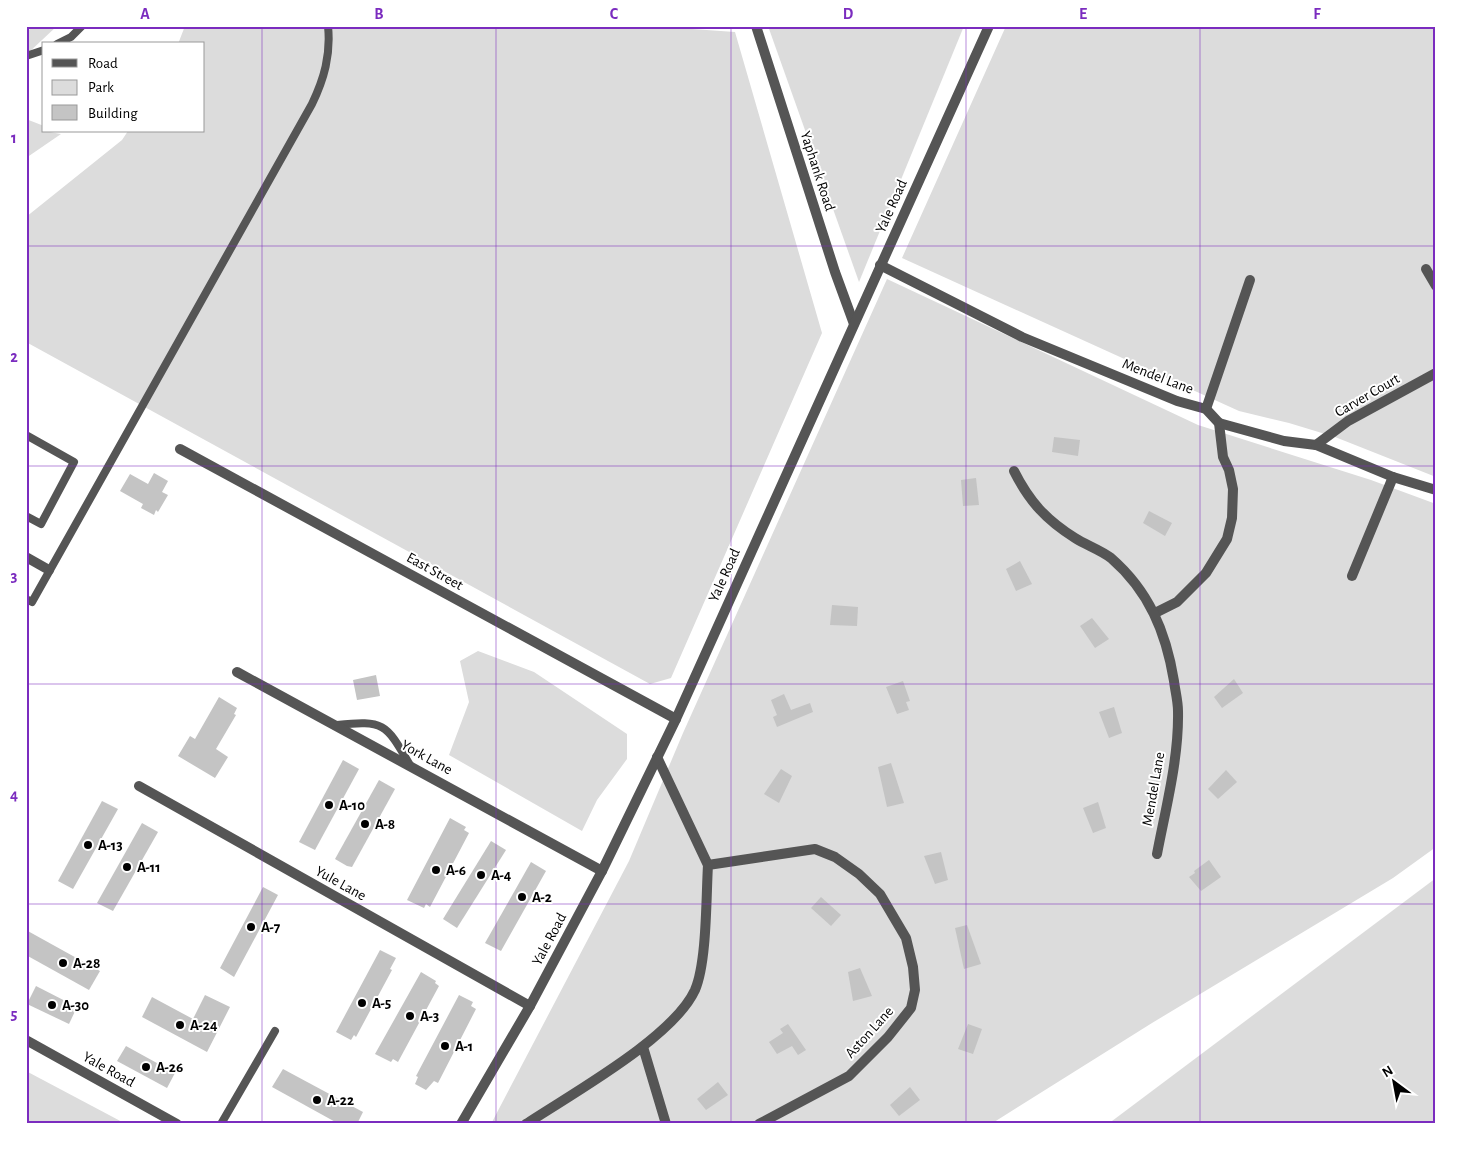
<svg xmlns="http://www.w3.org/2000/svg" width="1462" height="1150" viewBox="0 0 1462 1150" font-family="'Alegreya Sans',sans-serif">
	<rect width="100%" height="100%" fill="#fff"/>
	<g fill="#dcdcdc">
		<polygon points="33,26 57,26 26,55 26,33"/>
		<polygon points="185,26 649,26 735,32 822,333 671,678 650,684 26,342 26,217 122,140 128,131 204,131 204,44 178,44"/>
		<polygon points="768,26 964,26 859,282"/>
		<polygon points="1006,26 1436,26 1436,477 1335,437 1289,423 1239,411 902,258"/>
		<polygon points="26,119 44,126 44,131 61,134 26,158"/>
		<polygon points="887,279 1198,425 1371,480 1436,504 1436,847 1393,878 1152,1023 991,1124 491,1124 629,861 683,733"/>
		<polygon points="478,651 534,672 627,734 627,759 597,800 582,831 449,755 469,702 460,661"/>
		<polygon points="1436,878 1436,1124 1108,1124"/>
		<polygon points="26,1071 126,1124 26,1124"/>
	</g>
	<g fill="#c4c4c4">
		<polygon points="1054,437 1080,440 1078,456 1052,452"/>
		<polygon points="154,473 168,481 162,492 168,495 158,512 156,510 154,515 141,508 143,504 120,491 130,474 148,484"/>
		<polygon points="976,478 979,505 963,506 961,480"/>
		<polygon points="1149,511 1172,523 1165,536 1143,523"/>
		<polygon points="1020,561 1032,584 1016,591 1006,569"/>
		<polygon points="832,605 858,607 857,626 830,625"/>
		<polygon points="1092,618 1109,639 1095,648 1080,626"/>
		<polygon points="376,675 380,696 357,700 353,680"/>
		<polygon points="1234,679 1243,693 1222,708 1214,697"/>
		<polygon points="903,681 910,701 906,702 909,710 897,714 886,687"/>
		<polygon points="784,694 791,710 810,703 813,712 777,727 773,717 777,715 771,700"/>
		<polygon points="219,697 237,708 234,714 236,715 216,749 228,757 215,778 178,756 190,736 195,739"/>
		<polygon points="1114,707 1122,733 1109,738 1099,712"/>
		<polygon points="343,760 359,769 315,850 299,842"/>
		<polygon points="891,763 904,803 887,807 878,767"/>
		<polygon points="781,769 792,776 779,803 764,794"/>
		<polygon points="1226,770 1237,782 1218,799 1208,789"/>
		<polygon points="379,780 395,789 352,867 347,866 335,859"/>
		<polygon points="102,801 118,809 73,889 58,881"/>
		<polygon points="1098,802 1106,828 1093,833 1083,808"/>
		<polygon points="450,818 466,827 464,830 469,833 430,907 426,904 424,908 407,900"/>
		<polygon points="142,823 158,832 113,911 97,903"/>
		<polygon points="491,841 506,850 457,928 443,919"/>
		<polygon points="941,852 948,880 935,884 924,856"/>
		<polygon points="1209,860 1221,877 1201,891 1189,877 1195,873 1194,871"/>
		<polygon points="531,862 546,871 501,951 485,943"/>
		<polygon points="263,887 278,895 234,977 220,968"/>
		<polygon points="821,897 841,915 831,926 811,908"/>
		<polygon points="967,925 981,964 964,969 955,928"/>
		<polygon points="26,930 100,971 89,990 26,955"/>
		<polygon points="380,950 396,958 390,969 392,970 356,1037 354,1035 351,1040 336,1032"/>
		<polygon points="860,968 872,996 853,1001 848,972"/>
		<polygon points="421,972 436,981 435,983 439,986 398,1062 393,1059 391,1062 375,1054"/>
		<polygon points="36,986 77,1007 69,1024 27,1004"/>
		<polygon points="205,995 230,1007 207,1052 142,1017 152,997 193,1019"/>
		<polygon points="459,995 473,1002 471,1006 476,1009 438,1083 434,1081 426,1090 415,1084 418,1077 416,1076"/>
		<polygon points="788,1024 806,1050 798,1055 792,1046 777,1054 769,1042 783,1033 780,1029"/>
		<polygon points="968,1024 982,1029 973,1054 958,1049"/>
		<polygon points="126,1046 175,1073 167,1088 117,1061"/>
		<polygon points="283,1069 363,1112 357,1124 339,1124 272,1087"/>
		<polygon points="718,1082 728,1095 706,1110 697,1099"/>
		<polygon points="910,1087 920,1100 899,1116 890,1105"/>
	</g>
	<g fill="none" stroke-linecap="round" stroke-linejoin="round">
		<g stroke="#555" stroke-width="8">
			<polyline points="57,44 71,37 82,26"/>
			<polyline points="26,56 44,50"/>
			<polyline points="26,435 74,462 41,524 26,516"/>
			<path d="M26 599 32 602 312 104C324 79 331 55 328 26"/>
			<path d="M337 725C385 720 386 724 410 765"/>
			<polyline points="221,1124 275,1031"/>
		</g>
		<g stroke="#555" stroke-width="10">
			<polyline points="756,26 835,272 854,324"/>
			<polyline points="880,265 1022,337 1177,401 1206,409 1219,423 1223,457 1229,470 1233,489 1232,518 1227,539 1206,573 1177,602 1155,613"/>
			<polyline points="1426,269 1436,286"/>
			<polyline points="1206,409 1250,280"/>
			<polyline points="1219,423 1284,441 1316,445 1393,477 1436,490"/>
			<polyline points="1316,445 1348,421 1436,373"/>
			<polyline points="180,449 676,719"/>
			<path d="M1014 471C1029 501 1046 520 1075 538 1086 545 1101 550 1111 558 1149 591 1166 632 1174 681 1175 690 1178 701 1178 711 1179 758 1166 807 1157 854"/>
			<polyline points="26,557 49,570"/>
			<polyline points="1352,576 1393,477"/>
			<polyline points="237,672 602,871"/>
			<polyline points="657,757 708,865"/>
			<polyline points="139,786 530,1006"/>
			<polyline points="26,1040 177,1124"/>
			<polyline points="643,1047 666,1124"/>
			<polyline points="461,1124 530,1006 602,871 676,719 989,26"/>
			<path d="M526 1124C571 1094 673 1038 695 990 707 962 706 898 708 865L815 849 835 857 859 874 880 894 906 938 913 967 915 990 911 1008 888 1037 849 1076 759 1124"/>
		</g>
	</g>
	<path fill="none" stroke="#7b2cbf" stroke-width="1" stroke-opacity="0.55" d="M262 26V1124M496 26V1124M731 26V1124M966 26V1124M1200 26V1124M26 246H1436M26 466H1436M26 684H1436M26 904H1436"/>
	<g fill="#000" stroke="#fff" stroke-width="2">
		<circle cx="329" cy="805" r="5"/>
		<circle cx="365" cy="824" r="5"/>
		<circle cx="88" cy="845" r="5"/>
		<circle cx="127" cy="867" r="5"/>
		<circle cx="436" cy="870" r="5"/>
		<circle cx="481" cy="875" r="5"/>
		<circle cx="522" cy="897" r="5"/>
		<circle cx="251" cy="927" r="5"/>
		<circle cx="63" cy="963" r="5"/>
		<circle cx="362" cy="1003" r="5"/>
		<circle cx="52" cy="1005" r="5"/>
		<circle cx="410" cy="1016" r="5"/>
		<circle cx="180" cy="1025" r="5"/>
		<circle cx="445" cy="1046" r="5"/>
		<circle cx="146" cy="1067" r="5"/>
		<circle cx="317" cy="1100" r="5"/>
	</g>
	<g text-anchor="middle" stroke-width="4" stroke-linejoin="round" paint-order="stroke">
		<g font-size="15" fill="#000" stroke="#fff">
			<text transform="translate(818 171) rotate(72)" y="5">Yaphank Road</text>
			<text transform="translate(891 206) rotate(-66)" y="5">Yale Road</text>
			<text transform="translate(1158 376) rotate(21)" y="5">Mendel Lane</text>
			<text transform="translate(1367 395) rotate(-30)" y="5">Carver Court</text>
			<text transform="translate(435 571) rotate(29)" y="5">East Street</text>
			<text transform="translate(724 575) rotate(-66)" y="5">Yale Road</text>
			<text transform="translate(427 757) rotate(29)" y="5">York Lane</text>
			<text transform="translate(1153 789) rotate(-80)" y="5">Mendel Lane</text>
			<text transform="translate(341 883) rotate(29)" y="5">Yule Lane</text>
			<text transform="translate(549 939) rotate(-62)" y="5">Yale Road</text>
			<text transform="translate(869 1032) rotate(-48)" y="5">Aston Lane</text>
			<text transform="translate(109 1069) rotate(29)" y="5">Yale Road</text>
		</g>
		<g font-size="15" font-weight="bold" fill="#000" stroke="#fff" text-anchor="start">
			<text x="339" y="810">A-10</text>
			<text x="375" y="829">A-8</text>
			<text x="98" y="850">A-13</text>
			<text x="137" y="872">A-11</text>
			<text x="446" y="875">A-6</text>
			<text x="491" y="880">A-4</text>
			<text x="532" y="902">A-2</text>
			<text x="261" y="932">A-7</text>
			<text x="73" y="968">A-28</text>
			<text x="372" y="1008">A-5</text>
			<text x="62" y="1010">A-30</text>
			<text x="420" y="1021">A-3</text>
			<text x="190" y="1030">A-24</text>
			<text x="455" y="1051">A-1</text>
			<text x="156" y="1072">A-26</text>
			<text x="327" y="1105">A-22</text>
		</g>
	</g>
	<rect width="1462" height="1150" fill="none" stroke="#ffffff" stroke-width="55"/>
	<rect x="42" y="42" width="162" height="90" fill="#ffffff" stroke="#999999"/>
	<rect x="52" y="59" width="25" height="8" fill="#555555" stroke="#999999"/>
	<text x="88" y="68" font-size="15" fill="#000000">Road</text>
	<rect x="52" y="80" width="25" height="15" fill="#dcdcdc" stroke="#999999"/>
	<text x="88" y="92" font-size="15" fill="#000000">Park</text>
	<rect x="52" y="105" width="25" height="15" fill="#c4c4c4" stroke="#999999"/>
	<text x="88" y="118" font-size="15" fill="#000000">Building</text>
	<g transform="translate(1394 1082) rotate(328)" stroke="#ffffff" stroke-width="4" paint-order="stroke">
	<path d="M0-4L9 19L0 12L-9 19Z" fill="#000000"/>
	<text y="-8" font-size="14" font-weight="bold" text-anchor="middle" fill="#000000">N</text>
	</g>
	<rect x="28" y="28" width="1406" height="1094" fill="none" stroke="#7b2cbf" stroke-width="2"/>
	<g font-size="16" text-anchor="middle" font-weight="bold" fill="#7b2cbf">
		<text x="145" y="19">A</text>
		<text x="379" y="19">B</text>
		<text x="614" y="19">C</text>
		<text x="848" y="19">D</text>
		<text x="1083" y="19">E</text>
		<text x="1317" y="19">F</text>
		<text x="14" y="143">1</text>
		<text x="14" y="362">2</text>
		<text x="14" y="581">3</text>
		<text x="14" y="800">4</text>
		<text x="14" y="1019">5</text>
	</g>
</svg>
